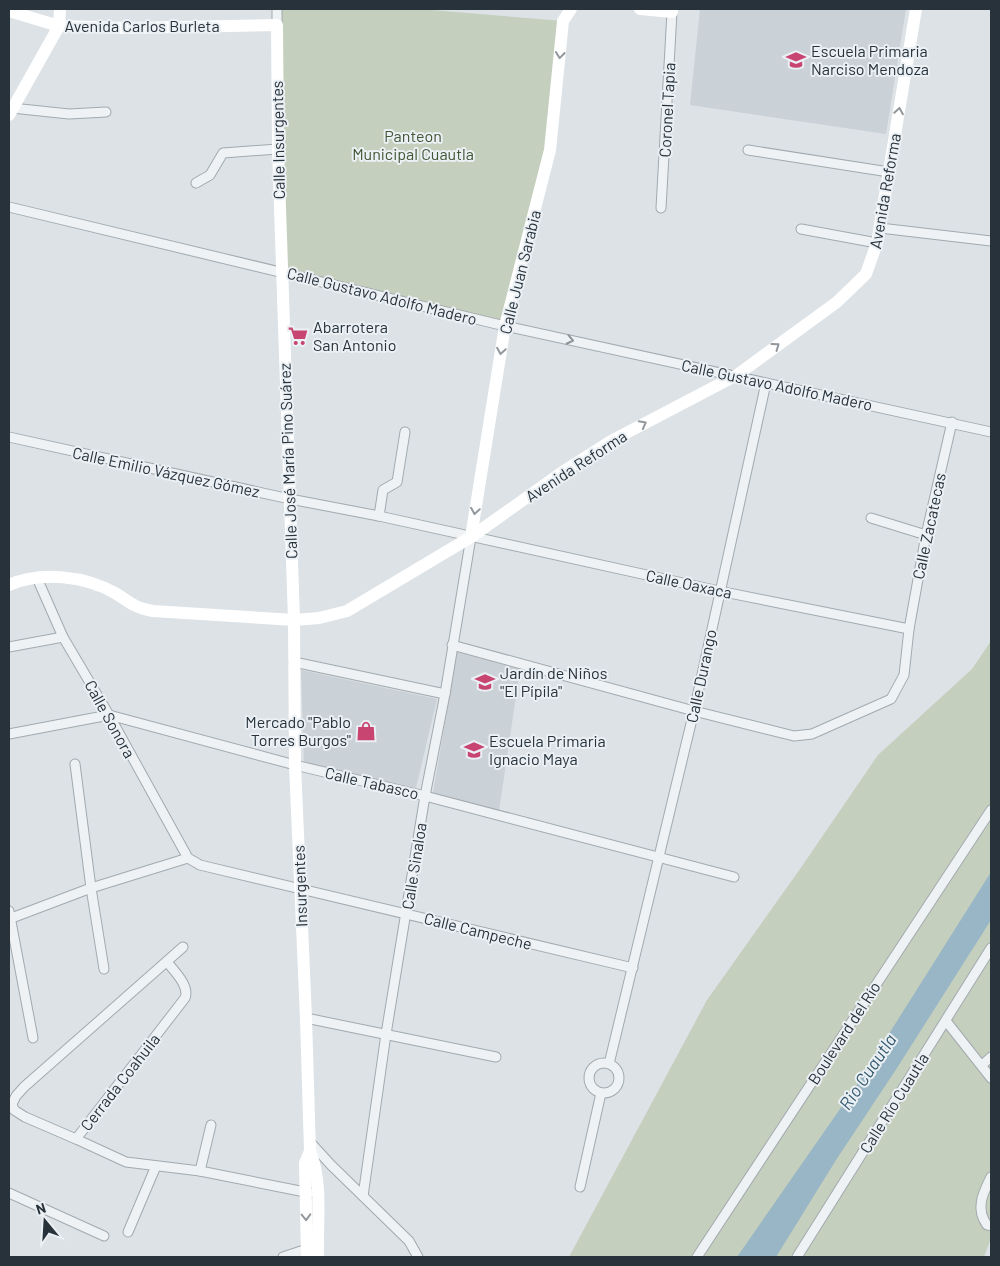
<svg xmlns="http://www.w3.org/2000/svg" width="1000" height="1266" viewBox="0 0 1000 1266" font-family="Barlow,sans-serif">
	<rect width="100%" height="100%" fill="#dce2e6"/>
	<g fill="#cad1d7">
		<polygon points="700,9 906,9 886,134 690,105"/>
		<polygon points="457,652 520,669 499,811 433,793"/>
		<polygon points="301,670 437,699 416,788 304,763"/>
	</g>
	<g fill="#c5cfbe">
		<polygon points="277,9 419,9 563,21 550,150 505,326 281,272"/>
		<polygon points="991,641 991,1238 984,1257 569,1257 707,1000 800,869 878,755 972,669"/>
	</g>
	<polygon fill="#98b6c5" points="991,872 991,920 897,1068 836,1160 776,1257 737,1257 856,1086"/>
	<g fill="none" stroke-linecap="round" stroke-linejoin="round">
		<defs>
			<g id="street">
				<polyline points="277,25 277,9"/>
				<polyline points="12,108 69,114 106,112"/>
				<polyline points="748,150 889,172"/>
				<polyline points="196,183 210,175 223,153 278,149"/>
				<polyline points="9,207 505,326 991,432"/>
				<polyline points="661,208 672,12"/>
				<polyline points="880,228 991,241"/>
				<polyline points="801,229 877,243"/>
				<polyline points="9,437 290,499 379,516 719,591 909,629"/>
				<polyline points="379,516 383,490 397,482 405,432"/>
				<polyline points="871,518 926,535"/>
				<polyline points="37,578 63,637 109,715 188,858 200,865 633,968"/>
				<polyline points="452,645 694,711 794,736 812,734 891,699 904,675 909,629 926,535 952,422"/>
				<polyline points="9,647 63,637"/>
				<polyline points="294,662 445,694"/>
				<polyline points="9,734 109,715 295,765 425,796 734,877"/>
				<polyline points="75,764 91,888 104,969"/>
				<polyline points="9,911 33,1038"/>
				<polyline points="9,919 91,888 188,858"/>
				<polyline points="183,947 24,1087 16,1096 12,1104 14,1110 25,1117 76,1139 126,1162 200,1171 310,1193"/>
				<polyline points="306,1018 496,1057"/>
				<polyline points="946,1021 991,1078"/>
				<circle cx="604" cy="1078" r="15"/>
				<polyline points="609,1064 694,711 766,383"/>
				<polyline points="982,1065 991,1057"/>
				<path d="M76 1139 185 998C190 986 174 971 167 962"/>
				<polyline points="310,1142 331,1165 409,1241 418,1257"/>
				<polyline points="200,1171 211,1125"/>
				<path d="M991 1177C983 1193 975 1208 987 1225L991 1226"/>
				<polyline points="580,1187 601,1093"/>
				<polyline points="9,1193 104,1236"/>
				<polyline points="363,1196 386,1034 425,796 445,694 471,537"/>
				<polyline points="128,1232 156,1166"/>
				<polyline points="283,1257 307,1249"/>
				<polyline points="697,1257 991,810"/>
				<polyline points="797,1257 991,948"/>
			</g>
		</defs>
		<use href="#street" stroke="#a2aaaf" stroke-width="11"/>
		<use href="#street" stroke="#eff2f4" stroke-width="9"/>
		<g stroke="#fff" stroke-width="12">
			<polyline points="640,9 672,12 672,9"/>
			<path d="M9 11 59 26 126 28 277 25 278 149 294 620 295 765 306 1018 310 1151C323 1183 317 1223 318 1257"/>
			<polyline points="9,115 59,26 60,9"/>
			<polyline points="471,537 505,326 550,150 563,21 571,9"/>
			<path d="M9 585C41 571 85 576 115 593 130 602 134 608 153 611L294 620 319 618 347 611 471 537 564 471 611 441 737 375 837 302 866 274 877 243 916 9"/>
			<polyline points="307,1257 305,1163 310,1151"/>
		</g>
	</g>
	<defs><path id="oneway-chevron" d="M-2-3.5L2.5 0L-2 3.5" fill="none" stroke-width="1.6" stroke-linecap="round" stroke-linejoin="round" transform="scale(1.25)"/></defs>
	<g stroke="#93989d">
		<use href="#oneway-chevron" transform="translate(560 55) rotate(96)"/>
		<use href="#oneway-chevron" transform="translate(899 111) rotate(-81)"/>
		<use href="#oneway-chevron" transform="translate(776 346) rotate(-36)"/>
		<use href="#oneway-chevron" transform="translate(501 351) rotate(99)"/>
		<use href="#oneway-chevron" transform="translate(643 424) rotate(-28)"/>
		<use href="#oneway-chevron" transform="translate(475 511) rotate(99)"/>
		<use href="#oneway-chevron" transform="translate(306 1217) rotate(89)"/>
	</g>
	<use stroke="#8b9298" href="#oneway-chevron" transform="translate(570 340) rotate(12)"/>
	<defs>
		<symbol id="school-bare" viewBox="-9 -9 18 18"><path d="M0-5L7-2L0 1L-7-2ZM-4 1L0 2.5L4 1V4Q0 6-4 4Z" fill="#c74570" stroke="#ebf0f4" stroke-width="2.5" paint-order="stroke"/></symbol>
		<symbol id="supermarket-bare" viewBox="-9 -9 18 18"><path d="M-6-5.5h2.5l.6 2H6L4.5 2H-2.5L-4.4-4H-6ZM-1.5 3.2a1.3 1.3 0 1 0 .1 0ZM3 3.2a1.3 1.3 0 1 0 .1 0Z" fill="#c74570" stroke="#ebf0f4" stroke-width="2.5" paint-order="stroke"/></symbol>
		<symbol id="shop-bare" viewBox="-9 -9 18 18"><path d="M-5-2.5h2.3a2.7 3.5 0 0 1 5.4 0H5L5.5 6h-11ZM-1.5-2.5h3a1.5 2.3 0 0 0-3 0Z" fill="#c74570" stroke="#ebf0f4" stroke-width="2.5" paint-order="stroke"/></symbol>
	</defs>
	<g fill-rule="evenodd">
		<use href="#school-bare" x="782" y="46" width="28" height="28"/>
		<use href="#supermarket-bare" x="284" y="322" width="28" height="28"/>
		<use href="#school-bare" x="471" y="668" width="28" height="28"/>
		<use href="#shop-bare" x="352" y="717" width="28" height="28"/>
		<use href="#school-bare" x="460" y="736" width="28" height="28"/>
	</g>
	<g text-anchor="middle" stroke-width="4" stroke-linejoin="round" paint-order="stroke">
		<g font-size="16" fill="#27323b" stroke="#ebf0f4">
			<text x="142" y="32">Avenida Carlos Burleta</text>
			<text transform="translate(667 110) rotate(-87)" y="6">Coronel Tapia</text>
			<text transform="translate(278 140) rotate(-91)" y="6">Calle Insurgentes</text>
			<text transform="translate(885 191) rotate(-80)" y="6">Avenida Reforma</text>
			<text transform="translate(520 272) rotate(-76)" y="6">Calle Juan Sarabia</text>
			<text transform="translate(382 296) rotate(14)" y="6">Calle Gustavo Adolfo Madero</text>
			<text transform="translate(777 385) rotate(12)" y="6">Calle Gustavo Adolfo Madero</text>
			<text transform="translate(288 461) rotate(-92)" y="6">Calle José María Pino Suárez</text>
			<text transform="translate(576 466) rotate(-33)" y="6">Avenida Reforma</text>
			<text transform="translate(166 472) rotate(12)" y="6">Calle Emilio Vázquez Gómez</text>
			<text transform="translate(929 526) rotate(-78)" y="6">Calle Zacatecas</text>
			<text transform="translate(689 584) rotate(12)" y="6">Calle Oaxaca</text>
			<text transform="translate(701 676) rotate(-78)" y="6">Calle Durango</text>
			<text transform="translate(110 719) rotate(61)" y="6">Calle Sonora</text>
			<text transform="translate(372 783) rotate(13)" y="6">Calle Tabasco</text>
			<text transform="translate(414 866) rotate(-81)" y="6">Calle Sinaloa</text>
			<text transform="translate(300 886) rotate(-92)" y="6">Insurgentes</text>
			<text transform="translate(478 931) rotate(14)" y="6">Calle Campeche</text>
			<text transform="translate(844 1033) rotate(-57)" y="6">Boulevard del Río</text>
			<text transform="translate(120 1082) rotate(-52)" y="6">Cerrada Coahuila</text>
			<text transform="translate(894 1103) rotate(-58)" y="6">Calle Río Cuautla</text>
		</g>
		<g font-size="16" fill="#27323b" stroke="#ebf0f4" text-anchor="start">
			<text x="811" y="57">Escuela Primaria<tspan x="811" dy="18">Narciso Mendoza</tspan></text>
			<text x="313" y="333">Abarrotera<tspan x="313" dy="18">San Antonio</tspan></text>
			<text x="500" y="679">Jardín de Niños<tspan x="500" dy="18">"El Pípila"</tspan></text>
			<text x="351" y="728" text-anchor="end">Mercado "Pablo<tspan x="351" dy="18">Torres Burgos"</tspan></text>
			<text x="489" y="747">Escuela Primaria<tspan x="489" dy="18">Ignacio Maya</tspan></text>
		</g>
		<g font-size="16" fill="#415635" stroke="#ebf0f4">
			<text x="413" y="142">Panteon<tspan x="413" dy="18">Municipal Cuautla</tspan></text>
		</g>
		<g font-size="18" font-style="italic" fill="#33586d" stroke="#ebf0f4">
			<text transform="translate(868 1072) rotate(-56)" y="6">Rio Cuautla</text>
		</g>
	</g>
	<rect width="1000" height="1266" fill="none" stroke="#27323b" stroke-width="20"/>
	<g transform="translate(45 1221) rotate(342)" stroke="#ebf0f4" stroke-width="4" paint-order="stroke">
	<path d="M0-4L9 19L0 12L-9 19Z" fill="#27323b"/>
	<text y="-8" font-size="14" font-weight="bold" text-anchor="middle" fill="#27323b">N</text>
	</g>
</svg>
